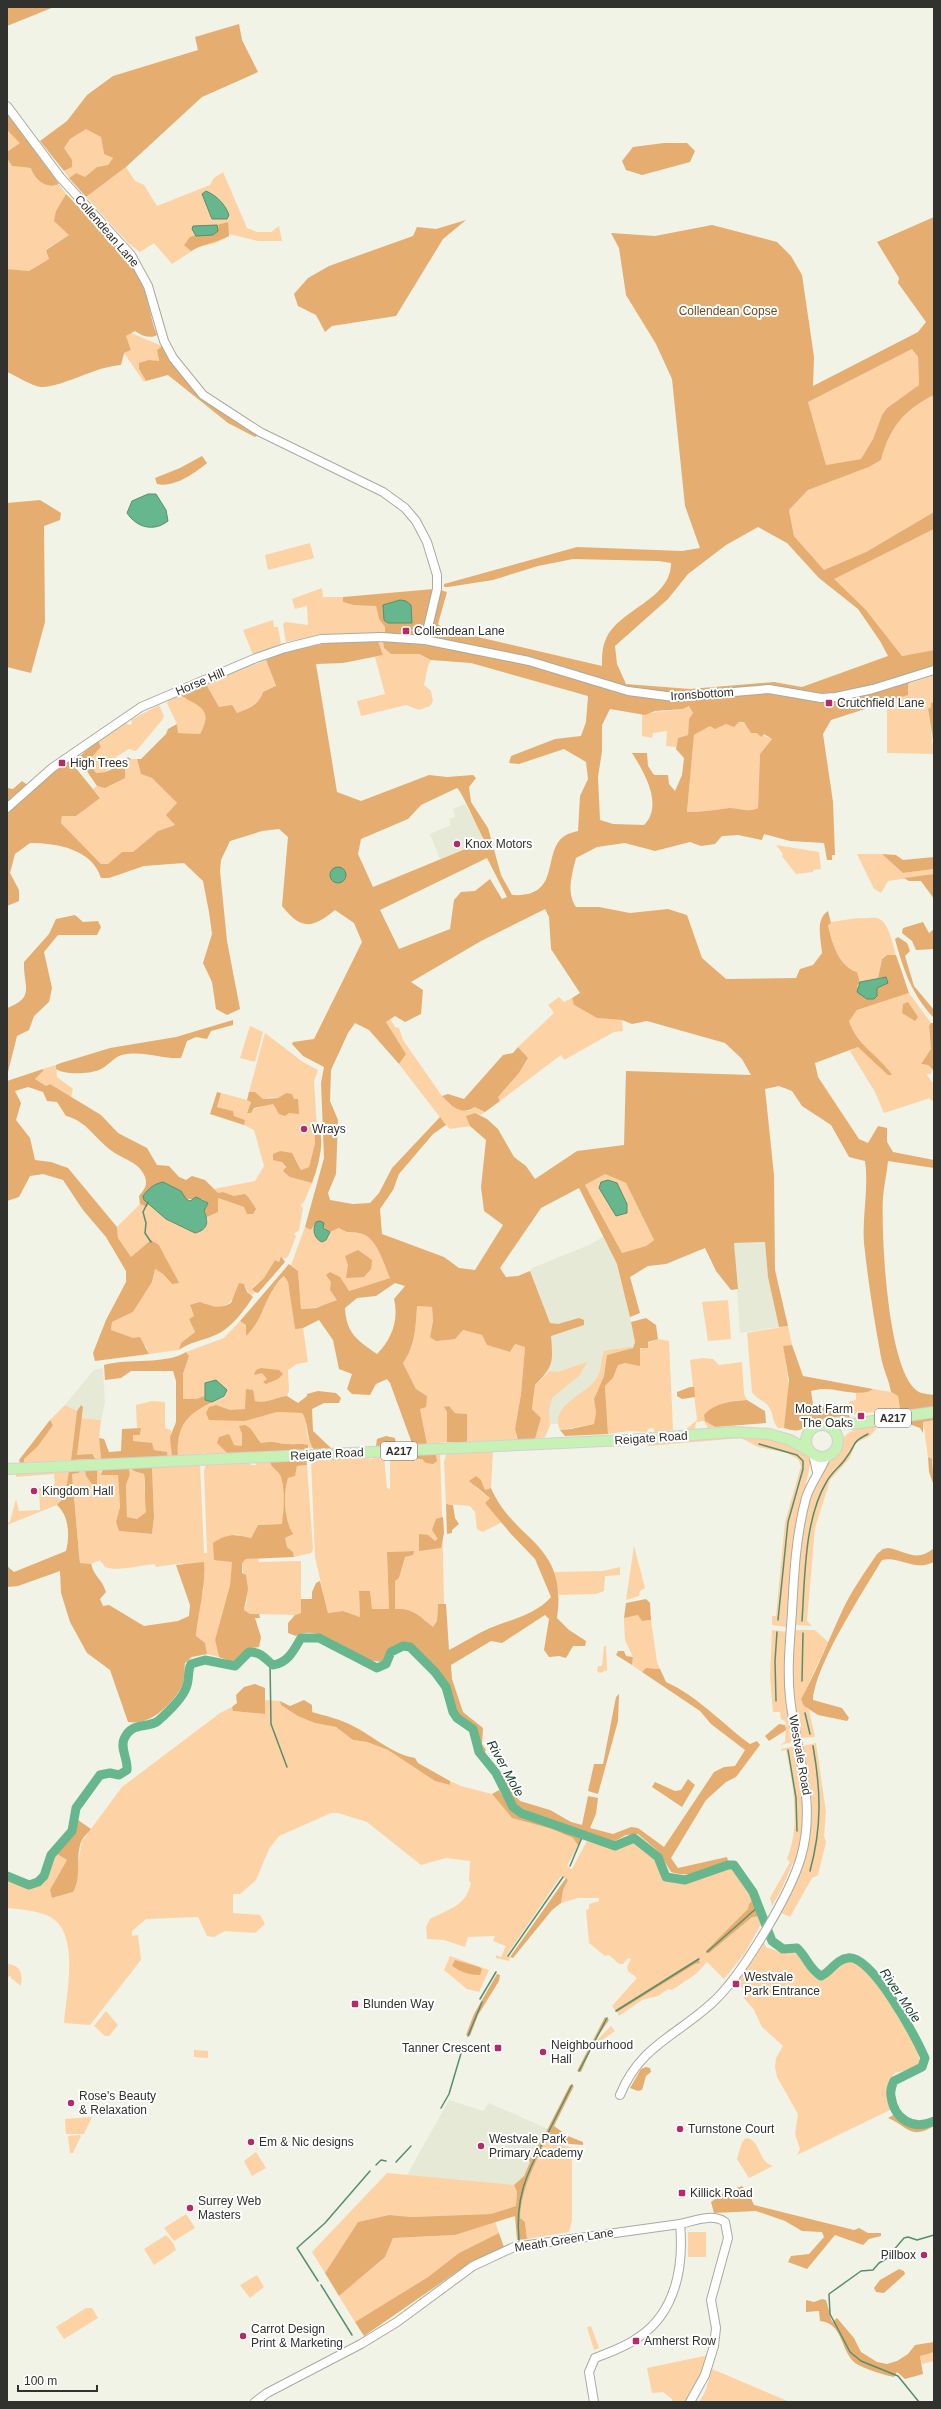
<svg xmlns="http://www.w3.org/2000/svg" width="941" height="2409" viewBox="0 0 941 2409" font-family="Helvetica,sans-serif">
	<rect width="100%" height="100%" fill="#f1f3e6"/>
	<g fill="#e6e9d5">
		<polygon points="465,804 487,844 475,845 440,859 430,834 451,825 449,819 455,817 453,809"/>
		<polygon points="603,1237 617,1264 630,1317 635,1342 633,1348 604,1376 560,1430 558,1424 551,1424 545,1437 535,1439 541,1418 551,1336 550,1323 530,1271 532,1268 589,1245"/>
		<polygon points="765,1242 768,1277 779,1327 740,1333 734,1243"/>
		<polygon points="103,1368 105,1402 101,1420 81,1418 83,1407 80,1405 77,1411 65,1405 94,1370"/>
		<polygon points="449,2100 483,2111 489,2103 548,2129 535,2153 533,2152 529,2160 530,2162 524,2176 514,2185 407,2175"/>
	</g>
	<g fill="#fdd2a5">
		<polygon points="86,128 101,137 104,154 113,158 108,165 97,167 85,178 76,173 69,178 64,171 72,167 63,148 70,139"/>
		<polygon points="7,130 21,143 7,152"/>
		<polygon points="7,158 12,166 31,168 56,186 59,184 66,194 56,211 69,235 46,249 49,259 29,271 7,269"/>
		<polygon points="126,167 135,181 144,185 157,206 210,185 214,178 223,172 247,228 257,232 271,232 279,226 282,241 258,241 229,234 229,236 216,243 198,247 172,264 154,243 140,252 128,243 86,197"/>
		<polygon points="131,333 162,346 157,350 159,362 149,360 139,369 146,381 144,382 124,353 131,350 126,336"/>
		<polygon points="912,349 918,357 919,385 887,408 882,415 873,439 861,459 826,465 808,402"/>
		<path d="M934 395V512L866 552 824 570 794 536 789 510 808 490 869 467 881 460C890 427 904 410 934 395Z"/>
		<polygon points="934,529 934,650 902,656 866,610 833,579"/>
		<polygon points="310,543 314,558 268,570 265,555"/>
		<polygon points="322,588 323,597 343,597 343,602 376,606 379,619 385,627 385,633 319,636 286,642 283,624 286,622 308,625 307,606 295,609 292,599"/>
		<polygon points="273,620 274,627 278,627 281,644 253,655 243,630"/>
		<polygon points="378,641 383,641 384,648 391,654 419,654 431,660 428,666 424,685 431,691 433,701 430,706 419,710 406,705 361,716 357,701 385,694 375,657 383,655"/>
		<path d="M266 660 276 687 263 692C259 705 248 708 237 713L219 707 206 684Z"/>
		<polygon points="934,675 934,702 931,703 931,707 928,709 934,754 887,753 887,701 908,695 908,684"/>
		<path d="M180 695C199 707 214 708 200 734L178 733 177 724 167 703 169 699Z"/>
		<polygon points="159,705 164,716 162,720 138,749 135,751 129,749 105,764 109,769 102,774 96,773 87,761 101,747 98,740 125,722 129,725 132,724 131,720"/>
		<polygon points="689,706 693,713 689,719 688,735 678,738 676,747 666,746 667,731 653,733 652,738 642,736 642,714 683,709"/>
		<path d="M744 722 757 733 772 739 760 754 758 808C748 813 740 808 729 808 715 810 702 812 687 812L694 735 710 726Z"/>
		<path d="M131 759H137L141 774 152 778 177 803 175 825 158 831 133 852H122L108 864H101L61 823 62 816H76L100 797 93 789 97 786C110 789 113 783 124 778L125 765Z"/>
		<polygon points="776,845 819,852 821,869 813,870 813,872 796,874 782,856 783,854"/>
		<polygon points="857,854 882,854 903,873 934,869 934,874 888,881 881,893 874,889"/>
		<path d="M858 918C864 919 872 917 877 918 889 921 893 946 896 955H887L882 958 878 978 860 982 857 972C838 966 832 942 828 924L831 922Z"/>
		<polygon points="909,993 931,1023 929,1026 931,1049 921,1064 928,1065 932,1070 931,1074 926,1074 934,1084 934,1099 931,1101 930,1098 884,1113 875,1092 850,1051 863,1044 852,1030 849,1021 857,1010"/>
		<polygon points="559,997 564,1002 572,998 574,1005 597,1018 622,1020 623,1031 614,1032 564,1060 561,1055 500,1101 498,1097 519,1073 528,1059 518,1047 554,1013 548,1005"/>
		<polygon points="390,1019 395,1027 399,1028 403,1040 442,1096 450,1105 469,1111 475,1107 485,1112 480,1115 475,1113 467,1116 470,1126 450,1129 446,1125 399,1064 406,1054 386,1022"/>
		<polygon points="250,1026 263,1032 255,1062 240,1058"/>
		<path d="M265 1033 303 1062 318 1070 314 1081 317 1127 314 1128 315 1143 309 1167 301 1170 296 1159 282 1162 290 1177 312 1183 304 1202 302 1203 301 1206 303 1208 299 1230 294 1234 296 1236 289 1255 285 1259 281 1256 279 1262 275 1260 264 1278 252 1288 255 1292 251 1296 244 1284C234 1297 225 1316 205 1303L190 1306 194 1316 189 1319 195 1332 181 1343 179 1350 149 1354 146 1346 111 1330 112 1322 133 1312 152 1282 155 1269 163 1274 172 1284C171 1263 166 1263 159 1245L151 1240 131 1257 118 1238 117 1227 140 1204 147 1207 149 1204 166 1219 195 1233 209 1220 207 1217 218 1212V1198L244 1207 253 1214 234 1196 223 1192 218 1194 214 1189 255 1181 264 1166 254 1130 244 1125V1120L234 1116 233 1111 217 1107 221 1093 251 1101 247 1113 269 1103 273 1104 276 1110 294 1099 286 1093 278 1098 272 1097 263 1099 255 1092H249Z"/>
		<polygon points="56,1065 57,1077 73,1089 71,1097 50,1084 46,1086 35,1079 43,1071 43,1069"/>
		<polygon points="605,1174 626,1183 654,1240 646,1246 622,1253 585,1185"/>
		<path d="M314 1226 318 1240H326L330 1232 339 1228C350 1235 348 1232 359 1233 377 1236 383 1264 390 1278L345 1292C337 1305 316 1308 301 1309L298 1271 291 1265 305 1227 311 1230Z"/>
		<path d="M284 1276 288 1282 295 1328H303L308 1362 297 1364 288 1370 289 1391 287 1396C275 1397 267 1404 255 1401L245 1421 277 1412 302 1413 306 1419 307 1436 313 1448H309L308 1445C300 1443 297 1445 289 1444 276 1444 276 1440 261 1443L258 1438 239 1426 242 1434V1446L217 1443 228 1454 208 1455 203 1453 202 1455 178 1457C175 1422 189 1422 204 1396L196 1399H183V1374L189 1356 186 1352 224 1338 240 1321 246 1325V1336L273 1287Z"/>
		<polygon points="728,1300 731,1339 708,1341 702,1302"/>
		<path d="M417 1306 432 1307 433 1321 430 1337 463 1330 482 1335 487 1345 510 1352 515 1344 525 1347 521 1394 515 1429 518 1440 467 1442V1414L455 1413 449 1406 445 1407 447 1412V1442L427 1444 420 1409 427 1396 416 1389 403 1363C415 1347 416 1325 417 1306Z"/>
		<path d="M788 1326 792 1345 783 1346C788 1373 792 1401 784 1428H778C772 1422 774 1414 769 1407 765 1401 756 1399 752 1392L747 1333Z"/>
		<path d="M658 1339 669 1341 673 1430 655 1432 653 1428 648 1429 647 1432 629 1431 608 1434 605 1386 613 1378 618 1365C634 1361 641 1344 658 1339Z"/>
		<path d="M629 1347 633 1348 607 1355 604 1376 594 1399 596 1412 594 1424 560 1430C549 1404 587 1395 597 1378 602 1370 601 1359 604 1351Z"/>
		<polygon points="703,1358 713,1359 719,1365 742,1362 744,1394 747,1400 732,1401 705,1421 715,1427 708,1428 704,1421 696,1422 695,1429 685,1430 697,1420 690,1360"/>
		<polygon points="587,1362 580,1375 552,1398 549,1410 550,1424 545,1437 535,1439 541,1418 532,1409 535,1385 550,1371 558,1372"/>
		<polygon points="873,1389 891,1392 898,1396 900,1409 849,1415 847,1408 850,1401 856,1400 856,1393"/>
		<polygon points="152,1401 165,1402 165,1428 171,1430 172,1457 168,1458 167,1452 154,1450 133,1441 133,1435 140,1435 141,1429 137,1428 136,1405"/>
		<polygon points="65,1405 77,1411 71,1460 24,1463 24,1459 53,1425 50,1420"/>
		<polygon points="81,1418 101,1420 99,1438 101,1459 96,1459 95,1456 77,1455"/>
		<polygon points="934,1420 934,1465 932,1459 928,1457 923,1422"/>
		<polygon points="901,1421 877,1428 870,1436 856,1443 849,1459 830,1480 815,1528 807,1621 812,1626 796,1625 795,1622 801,1546 808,1506 817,1482 830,1461 841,1450 844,1437 850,1432 859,1428"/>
		<path d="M760 1436C776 1440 803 1443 811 1460L795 1535 786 1627 772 1625V1616H776L785 1522 801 1466 798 1459 787 1453 758 1447 741 1438 648 1446V1443L703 1437Z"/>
		<polygon points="493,1451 491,1488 485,1490 481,1480 475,1487 490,1498 485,1503 502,1522 483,1532 477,1529 475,1512 470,1506 446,1504 444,1462 447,1452"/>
		<path d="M440 1453C442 1504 443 1553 444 1604H438L437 1621 433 1627 423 1618 395 1609V1581L399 1578 405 1557 413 1555V1551L387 1552 389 1609H372L370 1591 359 1592 360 1617 343 1611 328 1613 315 1557 311 1459 357 1456 359 1458 367 1457 370 1459 384 1456 387 1488 390 1489V1455Z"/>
		<path d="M249 1461 251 1465H256L257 1462H270C272 1469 279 1471 281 1477 285 1492 284 1509 283 1524L258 1525 251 1538 235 1534 230 1585 215 1640 219 1657 207 1654 205 1643 196 1637 200 1600 204 1588 183 1563 156 1567 155 1564C140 1565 117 1572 105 1567L100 1560 91 1564 80 1563 72 1474 79 1473V1469L101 1471 102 1475H118L120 1507 116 1522 119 1531 152 1534 154 1517 152 1467 200 1464 204 1553H207L204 1471 206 1464Z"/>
		<path d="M307 1465 313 1549 311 1553 294 1557 293 1552 287 1547 285 1538 292 1534C284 1520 283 1494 288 1478L295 1475 297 1466Z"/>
		<polygon points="128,1468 144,1474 146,1512 137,1519 127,1517 126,1485 130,1474"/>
		<polygon points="69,1470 65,1496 57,1505 7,1525 10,1521 16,1499 19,1511 40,1510 39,1488 48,1488 48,1484 55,1484 54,1474 16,1477 16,1473"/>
		<polygon points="634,1546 645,1588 640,1591 639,1596 626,1600"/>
		<polygon points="258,1558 259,1562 301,1561 301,1613 295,1615 250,1614 244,1610 247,1602 242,1563 246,1559"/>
		<polygon points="620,1567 620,1575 605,1576 604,1591 596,1594 559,1595 554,1572 603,1571"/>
		<polygon points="638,1615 642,1621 651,1620 657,1662 660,1669 646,1668 642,1672 632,1665 633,1657 625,1640 624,1620 624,1618"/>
		<polygon points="772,1630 788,1632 795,1741 780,1745 785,1742 786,1722 781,1719 780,1712 773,1712 770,1677"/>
		<path d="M796 1630H815L828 1642 801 1699 804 1706 809 1710 815 1737 801 1738C793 1703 792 1669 794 1632Z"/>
		<polygon points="604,1646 606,1646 607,1670 600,1673 597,1671 598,1666 602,1666"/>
		<path d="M265 1700 280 1701 281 1705 315 1723 336 1727 353 1740 367 1742 388 1750 435 1781 450 1785V1781L461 1786 492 1794 512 1818 552 1829 574 1838 578 1845 567 1866 572 1869 588 1839 612 1849C618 1847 624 1842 630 1842 648 1840 659 1865 663 1878 686 1890 708 1873 731 1868L751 1896 762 1922 745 1953 724 1979 707 1962 696 1974 672 1990 668 1989 658 1996 642 2000 619 2016 617 2012C642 1995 669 1980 695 1964L699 1963 698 1958 615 2010 612 2006 637 1978 628 1971 627 1967 631 1959 628 1958 623 1964H619L609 1955 605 1956 589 1943 586 1910 589 1909V1904L599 1901V1898H578L561 1903 563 1890 568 1880 561 1876 507 1955 510 1957 509 1961 496 1958V1955L501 1957 506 1946 493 1941 495 1936 468 1937 465 1947 444 1940 427 1939 426 1927 430 1919C449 1909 466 1906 471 1883L469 1881 470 1861 446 1858 421 1865 367 1822 338 1813H331L279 1836 269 1849 256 1880 240 1894H233V1913L260 1915 265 1924 255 1933 225 1931 214 1937 207 1936 198 1917 146 1919 132 1931V1936L138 1935 141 1960 90 2025 64 2023C66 1995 80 1936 52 1918 41 1911 20 1909 7 1908V1879C21 1885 29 1889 44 1882L53 1857 57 1854 68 1860 51 1890 52 1898 73 1892 82 1841 122 1787 220 1713 232 1707 234 1711 265 1714Z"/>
		<path d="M816 1743 826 1812 824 1836 826 1842 818 1875 812 1878 790 1917 779 1912C788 1893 798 1875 805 1856 817 1820 811 1782 803 1746Z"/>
		<path d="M795 1746 797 1747 805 1823 797 1861 793 1863 782 1888 772 1906 770 1898 790 1862 787 1859C801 1824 793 1785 786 1750L781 1751V1749Z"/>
		<path d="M763 1939 766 1947 777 1951 800 1954 811 1974 819 1980 825 1979 849 1960 858 1963 874 1978 913 2040 921 2063C912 2070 906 2070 895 2073 887 2084 883 2098 892 2109L797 2155 800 2149 795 2134 798 2114 777 2077 775 2067 776 2058 783 2046 762 2027 754 2010 743 1997 747 1992 735 1982Z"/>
		<polygon points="450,1956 489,1970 479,1992 467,1989 444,1970"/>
		<path d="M7 1964C21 1965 23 1974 21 1986L11 1978V1975L9 1977 7 1975Z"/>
		<polygon points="106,2011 118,2025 109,2036 105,2036 94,2026"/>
		<polygon points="611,2026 615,2031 598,2043 597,2040"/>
		<polygon points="194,2050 208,2051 208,2058 194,2057"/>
		<polygon points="92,2117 84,2134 66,2134 65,2119"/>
		<polygon points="79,2135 81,2136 73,2153 70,2153 68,2136"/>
		<path d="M548 2135 558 2143 572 2148V2220L569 2232 527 2239 525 2222 520 2218C522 2187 534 2163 548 2135Z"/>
		<path d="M746 2138C761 2140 758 2162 773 2166L749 2178 737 2159 742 2142Z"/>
		<polygon points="256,2152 266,2168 252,2176 244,2161"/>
		<polygon points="387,2173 514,2185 517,2192 516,2206 491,2214 412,2217 389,2215 358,2222 325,2273 312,2252"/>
		<polygon points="186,2214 195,2228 174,2241 164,2228"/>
		<polygon points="495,2221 499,2233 459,2253 428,2277 355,2322 339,2296 385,2257 393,2238 455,2235"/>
		<rect x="688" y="2232" width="18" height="25"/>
		<polygon points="166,2235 173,2243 176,2250 154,2265 144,2249"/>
		<polygon points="257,2275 264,2287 250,2298 240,2285"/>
		<polygon points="86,2308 92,2308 98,2318 64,2339 56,2327"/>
		<polygon points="591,2326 599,2348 594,2350 587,2327"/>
		<polygon points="934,2351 934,2361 922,2364 920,2356"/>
		<polygon points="709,2355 687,2402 672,2402 672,2399 663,2392 652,2393 647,2368"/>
		<polygon points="712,2369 790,2402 699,2402 705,2392"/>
	</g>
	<g fill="#e5ad70" fill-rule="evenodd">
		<polygon points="7,7 54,7 7,26"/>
		<polygon points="239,24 242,40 258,72 202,97 126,167 86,197 69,178 76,173 85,177 97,167 108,165 113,158 104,154 101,137 86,129 70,139 64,148 72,160 72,167 64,171 40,141 67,121 87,95 113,76 198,50 195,37"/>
		<path d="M7 113 59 184C47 190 34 179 31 168L12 166 7 158V152L20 143 7 130Z"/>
		<polygon points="664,143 687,143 695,151 690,162 642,175 626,170 622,161 633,147"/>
		<path d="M66 194C86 215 128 251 140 277 149 296 149 316 157 335 150 339 142 336 135 331L126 336 131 350 124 353 121 365C96 366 61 388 41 387 31 386 17 376 7 372V269L29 271 49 259 46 250 69 235 54 221 56 211Z"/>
		<path d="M934 217V395C904 410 890 427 881 460L869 467 808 490 789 510 794 536 824 570 866 552 934 512V529L834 579 866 610 902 656 934 650V667L911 675 913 681 908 684V695L831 720 823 734 833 802 835 855H832V860H827L824 843 790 841 764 834 762 840 738 835 722 836 715 844 701 846 690 842 655 851 625 843 597 847 576 858C572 874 566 893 576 907H599L630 913 668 909 687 915 702 958 726 979 796 978 800 969 813 965 822 953C821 939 815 919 828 911L831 923 828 925C832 942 838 966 857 972L860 982 857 987 876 988 886 977 878 978 882 959 887 955H896L909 993 857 1010 849 1021C857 1046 879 1055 892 1075H888L858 1047 815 1063 818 1077 859 1139 868 1143 878 1126 887 1128V1142L893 1152 934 1160V1168L888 1161C887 1173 884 1185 883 1197 881 1232 887 1375 919 1392 923 1394 930 1394 934 1395V1409L891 1413V1411L900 1409 898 1396 891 1392C889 1380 883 1369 881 1357 874 1319 868 1281 864 1243 862 1215 869 1189 865 1161L849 1157 831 1125 802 1106 792 1091 779 1086 765 1089 774 1175 775 1270 788 1326 779 1327 768 1277 765 1242 734 1243 738 1289 731 1290 716 1271 705 1248 666 1264 648 1266 630 1277 640 1313 630 1317 617 1264 579 1188 541 1208 500 1268 506 1277 518 1276 530 1271 550 1323 558 1324 579 1318 584 1320V1325L551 1336C553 1362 554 1366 535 1385L532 1409 541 1418 535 1439 518 1440 515 1429 521 1394 525 1347 515 1344 510 1352 487 1345 482 1335 463 1330 455 1339 436 1341 430 1337 433 1321 432 1307 417 1306C416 1325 415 1347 403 1363L416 1389 427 1396 426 1407 420 1409 427 1444 413 1446 390 1383 387 1379 376 1384 370 1395 352 1394 347 1389 352 1374 339 1369 333 1340 319 1320 303 1328 295 1329 288 1282 284 1276C265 1292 264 1320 246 1336V1325L240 1321 289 1264 298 1271 301 1309 316 1308 337 1300 330 1290 331 1282 326 1275 330 1272 340 1277 349 1291 390 1278C383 1263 377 1236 359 1233 348 1232 349 1234 339 1228L330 1232 316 1222 311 1230 305 1227 324 1158 321 1083 324 1067 303 1056 292 1044 293 1042 314 1039 362 942 354 923 335 910C312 929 301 930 282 906L288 837 279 829 262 831 230 841 221 860 220 871 227 941 240 1009 227 1015 216 1009 212 982 203 963 212 934 209 912 203 881 184 863 144 866 109 878H101C92 849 57 843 30 843L15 854 10 873 19 890V901L7 906V788L13 789 22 781 33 789 66 762H71L100 798 76 816H62L61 823 101 864H108L122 852H133L158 831 175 825 166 815 177 803 152 778 141 774 137 759H141L166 734 168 729 177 724 178 733 200 734C214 708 199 707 180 695L206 684 219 707 232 705 237 713C249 708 259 705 263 692L276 686 266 660C302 644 339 640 378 641L383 655 343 663 316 664 337 792 361 801 429 775 447 777 473 775 476 778 469 787 471 802 488 828 501 875 512 895C564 898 540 850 566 835 569 833 574 832 578 831L580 796 588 779 586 762 564 749 519 764 509 763 511 756 555 739 581 736 586 722 588 696 471 663 431 660 419 654H391L384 648 383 641 436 638 431 634V628L440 590 447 592 438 624 444 629 602 666C602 656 602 647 606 639 619 609 671 600 671 563L659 561 573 559 538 566 493 580 448 587H444V584L577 547 682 551 700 548 685 506 672 379 656 344 626 295 619 248 611 233 655 236 712 225 777 242 791 256 802 275 814 357 813 386 918 332 926 322 898 283 899 278 877 242ZM912 349 918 357 919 385 887 408 882 415 873 439 861 459 826 465 808 402ZM758 527 787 543 819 578 858 609 880 641 888 656 802 687 774 682 690 689 626 684 617 664 615 646 668 599 688 574 726 545ZM689 706 693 713 689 719 688 735 678 738 676 749 684 758 682 775 675 791 669 784 668 775H654L648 766 647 753H632C644 772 664 805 644 825L613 824 600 820 598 777 602 751V725L610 709 645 715 655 711 683 709ZM739 722H744L751 733H757L761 737 764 734 772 739 760 754 758 808C748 813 739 808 729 808 715 810 702 812 687 812L694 735 710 726 715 729 726 724 734 727ZM457 788C463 793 479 833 487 844L475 845 373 887 358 854 361 839 408 819 421 805ZM487 858 507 897 502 899 490 879 475 891 461 892 454 900 450 929 399 949 380 910ZM545 909 549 917 551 949 580 993 572 998 574 1005 597 1018 622 1020 632 1024 647 1021 725 1043 742 1059 751 1075 626 1071 624 1145 577 1151 535 1179 526 1166 514 1157 498 1129 487 1119 475 1113 466 1116 470 1126 486 1140 481 1187 484 1211 503 1225 475 1270 459 1268 444 1257 382 1234 380 1209 393 1190 399 1174 433 1134 446 1125 440 1117 392 1168 379 1193 370 1203 353 1204 330 1200 328 1193 336 1174 338 1120 330 1101 331 1070 348 1033 355 1023 369 1030 399 1064 406 1054 386 1022 395 1016 405 1022 421 1014 423 990 411 982 481 941ZM605 1174 626 1183 654 1240 646 1246 622 1253 585 1185ZM395 1283 405 1286 394 1299C399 1320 392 1339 377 1354 357 1340 346 1333 345 1308L357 1298 376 1296Z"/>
		<polygon points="466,220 443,239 396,316 332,326 325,332 316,315 298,306 294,294 308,278 329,266 413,236 417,227 436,229"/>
		<path d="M228 222 229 236C216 243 202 244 191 251L184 245 190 237 219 227 217 225Z"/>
		<polygon points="162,346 191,384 239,419 257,436 255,437 228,423 168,375 146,381 139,369 139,363 149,360 159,361 157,350"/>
		<path d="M202 456 207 463C195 473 174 488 157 484L155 478 180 468Z"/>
		<polygon points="40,500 61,513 60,520 44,526 45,622 31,673 7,667 7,503"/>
		<polygon points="434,589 423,628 414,636 385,633 385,627 379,619 376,606 354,605 343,602 343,597"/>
		<polygon points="934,702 934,746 928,709 931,707 931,703"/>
		<path d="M98 740 101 747 88 761 96 773C108 774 119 765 128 757L131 759 125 765V778L105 788 97 786 78 758Z"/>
		<polygon points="882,854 896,855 903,860 934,857 934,869 903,873"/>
		<polygon points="934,874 934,899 921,881 909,881 904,878"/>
		<path d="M75 915 83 922 98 921 101 927 97 935H58L44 952 52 988 49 1002 34 1016 29 1030 17 1036 7 1076V1008C36 997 23 986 24 962L49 934 56 919Z"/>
		<polygon points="923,922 929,933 934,929 934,949 916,950 912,941 902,933 903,928"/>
		<path d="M898 937 907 943 910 951 905 956 914 986 934 1010V1018C912 995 903 969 895 939Z"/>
		<polygon points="908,1002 918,1017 915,1021 902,1013 903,1004"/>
		<path d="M233 1020V1025L211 1031 207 1039 196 1037 187 1041 181 1058C161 1059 142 1050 122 1055 114 1057 107 1067 99 1070 88 1074 65 1075 56 1069V1065L61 1063 110 1048 176 1037Z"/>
		<polygon points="931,1023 934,1023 934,1071 928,1065 921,1064 931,1049 929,1026"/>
		<path d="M518 1047 528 1058 519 1073 498 1097 500 1101 485 1112 475 1107C461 1116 451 1106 442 1096L448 1094 464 1099 503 1055 513 1053Z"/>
		<path d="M43 1069V1071L35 1079 46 1086 50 1084 101 1115 118 1133 147 1148 157 1165 169 1166 179 1177 186 1180 192 1176 205 1180 218 1193 223 1192 234 1196 245 1194 249 1198 256 1209 253 1214H247L244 1207 218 1198V1212L207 1217 204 1211 208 1203 202 1199H186L180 1191 144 1200 149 1204 147 1207 140 1204 139 1196C144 1190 148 1185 145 1177 140 1162 122 1159 112 1151 95 1139 87 1121 66 1116L57 1102 47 1101 43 1092 28 1087 15 1091 21 1103 16 1120 30 1138 35 1160 51 1162 68 1168 117 1227 118 1238 131 1257 151 1240 159 1245C165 1258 173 1270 179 1283L172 1284 163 1274 155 1269 152 1282 133 1312 112 1322 111 1330 133 1338 140 1337 149 1354 95 1361 93 1353 106 1320 126 1282V1271L106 1237 83 1210 63 1180 43 1174 30 1176 19 1197 7 1201V1081Z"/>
		<polygon points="217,1092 221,1093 217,1107 233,1111 234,1116 245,1120 244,1125 210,1114"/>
		<polygon points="249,1092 255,1092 263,1099 278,1098 286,1093 292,1094 294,1099 298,1099 299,1114 289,1113 285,1116 279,1114 273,1104 254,1108 251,1113 247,1113 251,1102 247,1100"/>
		<path d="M317 1127C327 1137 317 1171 312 1183L290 1177 283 1171 286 1167 282 1162 273 1160V1154L280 1151 292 1153 301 1170 309 1167 315 1143 314 1128Z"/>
		<polygon points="358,1250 372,1260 371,1269 364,1277 346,1278 348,1265 345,1256"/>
		<polygon points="281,1256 285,1262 258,1293 255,1292 252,1289 264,1278 275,1260 279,1262"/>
		<path d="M239 1283 244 1284 247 1292 253 1297C243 1312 230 1330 213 1336 201 1341 190 1342 179 1350L181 1343 195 1332 189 1319 194 1316 190 1305 200 1302C213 1306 218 1310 231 1303Z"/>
		<polygon points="646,1318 656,1325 658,1339 648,1342 648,1348 640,1348 640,1366 625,1363 618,1365 613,1378 605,1386 608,1434 565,1436 560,1430 571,1429 594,1424 596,1412 594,1399 604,1376 607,1355 633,1348 635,1342 631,1322"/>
		<path d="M792 1345 803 1376 873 1389C862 1398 836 1388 823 1389 819 1389 815 1390 811 1391L813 1405 847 1408 850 1419C839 1420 828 1421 818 1422 802 1425 804 1435 784 1428L789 1380 783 1346Z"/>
		<path d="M186 1352 189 1356 183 1374V1399H196L204 1396 205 1400 212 1402C186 1415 176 1426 178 1457H172L170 1437 176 1422V1381L173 1371H131L121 1378 105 1380 104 1365C128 1358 166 1365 186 1352Z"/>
		<polygon points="261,1368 279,1370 283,1374 278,1379 266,1384 263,1382 267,1379 262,1373 254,1375 256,1370"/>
		<polygon points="690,1387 694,1387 695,1397 682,1399 677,1396 677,1392"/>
		<path d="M246 1389 253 1390 255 1401C267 1404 275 1397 287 1396L298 1403 307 1396V1394L318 1391 336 1393 341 1398 339 1403H324L312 1409 313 1431 331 1448 315 1451C305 1438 310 1424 302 1413L277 1412 245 1421 209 1420 206 1413 209 1407 216 1405 230 1410 245 1409Z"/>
		<path d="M747 1400 765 1411 766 1423 715 1427 705 1421 704 1415C714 1403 732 1401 747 1400Z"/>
		<polygon points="81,1405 83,1407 77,1455 92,1454 96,1459 71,1460 77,1411"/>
		<polygon points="449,1406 455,1413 467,1414 467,1442 447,1442 447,1412 444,1407"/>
		<polygon points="934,1416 934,1420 923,1422 923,1433 920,1428 901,1421"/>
		<polygon points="50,1420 53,1425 38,1446 24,1459 24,1463 20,1463 19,1460"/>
		<path d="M245 1425 250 1428 261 1443C276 1440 277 1444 289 1444 297 1445 301 1443 308 1445V1451L228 1454 217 1443 219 1437 229 1434 234 1445 242 1446V1434L239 1426Z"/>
		<polygon points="141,1428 140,1435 133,1435 133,1441 152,1443 154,1450 167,1452 168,1458 101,1459 99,1438 104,1439 109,1452 121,1451 122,1429"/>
		<polygon points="386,1436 395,1438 396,1445 376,1446 377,1439"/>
		<polygon points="435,1452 437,1461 433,1464 426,1463 422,1459 416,1459 417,1453"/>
		<polygon points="928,1457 932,1459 934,1486 929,1472"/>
		<path d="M306 1458 307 1465 297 1466 295 1476 288 1478C283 1494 284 1520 293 1534L285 1538 287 1547 293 1552 294 1557 246 1559 242 1563V1573L246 1575 248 1589 244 1610 250 1614H259L260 1618H255L261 1637 259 1647 252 1648 232 1662 219 1657 215 1640 230 1585 232 1562 214 1560 213 1543C227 1533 236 1534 251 1538L258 1525 282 1524C284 1509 285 1491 281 1477 279 1471 272 1469 270 1462L272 1460Z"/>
		<path d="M128 1467 130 1474 126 1485 127 1517 137 1519 146 1512C144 1499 146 1487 144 1474L134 1471 131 1468 152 1467 154 1517 152 1534 119 1531 116 1522 120 1507 118 1475H101L103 1468Z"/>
		<path d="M79 1469V1473L72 1474 79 1554 80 1563 91 1564C95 1578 102 1579 106 1592L100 1599 103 1606 109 1605 144 1626 178 1621 189 1616 190 1605 176 1565 204 1562C206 1584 198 1613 196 1636L205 1643 207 1654 192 1657 185 1663C184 1670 185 1682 181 1688 171 1705 150 1726 128 1722L110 1670 87 1653 70 1622 61 1593 60 1571 18 1586 7 1587V1566L14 1572 66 1551C70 1535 69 1516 57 1505L65 1496 69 1470Z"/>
		<polygon points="94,1469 97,1471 97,1485 92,1484 86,1476 85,1470"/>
		<path d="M476 1476 481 1480 485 1490 491 1488C514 1542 568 1542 557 1618L569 1630 586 1641 585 1646H573L566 1658 559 1656 549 1657 544 1650 549 1619 545 1615 502 1643 491 1641 451 1665 452 1679 463 1712 483 1728 482 1744 486 1750 484 1753 478 1746 474 1724C469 1722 462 1719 458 1715 452 1708 452 1696 449 1688 443 1673 436 1671 426 1660 407 1642 400 1633 383 1662 378 1661 371 1661 367 1660 343 1654 322 1623 296 1636L288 1633V1623L295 1615 301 1613V1599H312V1592L316 1583 320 1581 328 1613 343 1611 360 1617 359 1591H370L372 1609H389L387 1552 414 1551 413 1555 405 1557 399 1578 395 1581V1609C413 1608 420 1616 433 1627L437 1621 438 1604H446L449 1650C463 1643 476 1634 490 1628 510 1620 537 1614 551 1597L535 1559 511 1534 485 1503 490 1498 469 1481Z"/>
		<polygon points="446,1504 453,1505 455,1518 459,1524 452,1530 452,1533 447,1534"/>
		<polygon points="443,1517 444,1533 441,1548 419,1551 419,1534 428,1535 435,1541 438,1539 432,1530 436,1519"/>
		<path d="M888 1548C907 1551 916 1563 934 1548V1562C913 1572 901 1556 882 1560 863 1592 815 1665 813 1700L842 1708 849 1718 847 1721 818 1715 804 1706 801 1699C817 1670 829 1639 843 1609 852 1590 865 1572 877 1554L883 1549Z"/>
		<polygon points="646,1599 650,1603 651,1620 642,1621 638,1615 624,1618 626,1603"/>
		<polygon points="618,1651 624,1651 626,1656 633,1657 632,1665 616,1655"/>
		<path d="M646 1668 660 1669 666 1682C699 1697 721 1723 750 1744L757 1741 760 1745 736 1777 726 1782 706 1800 671 1858 678 1868 727 1857 728 1861C709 1869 691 1879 671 1872L659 1852 638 1834 626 1835 613 1842 515 1806 507 1794 499 1773 503 1774 512 1792 520 1801 550 1810 571 1822 582 1825 588 1796 598 1798 596 1814 590 1828 613 1834 631 1827 638 1828 664 1847 714 1772 724 1767 735 1766 745 1750 711 1724 700 1711 642 1672Z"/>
		<polygon points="255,1684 265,1688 265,1714 233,1711 232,1707 237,1703 236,1695 244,1687"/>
		<polygon points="619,1694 618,1721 598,1794 588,1791 594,1764 603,1764 616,1697"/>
		<path d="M304 1700 312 1705V1712C326 1716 340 1719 353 1726 373 1736 392 1754 415 1758L418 1763 450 1781V1785L435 1781 388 1750 367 1742 353 1740 336 1727 315 1723 298 1716 281 1705 280 1701 290 1706Z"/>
		<polygon points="779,1724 785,1725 786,1730 769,1741 765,1736"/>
		<polygon points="688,1779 695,1785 682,1807 652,1787 655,1782 675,1791 681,1790"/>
		<polygon points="499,1790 505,1800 521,1817 562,1828 582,1837 578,1845 573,1838 552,1829 512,1818 492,1794"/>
		<path d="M78 1820 91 1829C88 1833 83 1837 81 1842 75 1858 82 1877 73 1892L52 1898 50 1890 67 1860 57 1854 73 1836Z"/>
		<polygon points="566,1878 568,1880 563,1890 561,1903 552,1910 513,1958 510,1957"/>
		<polygon points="753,1900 760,1916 752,1917 709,1953 706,1951 748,1909 749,1904"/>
		<polygon points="698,1958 700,1963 695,1964 617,2012 615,2010"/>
		<path d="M455 1960 479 1967 482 1969 480 1975C469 1975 461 1972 452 1966Z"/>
		<polygon points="497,1974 500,1975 499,1981 478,2015 470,2036 466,2035 474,2014"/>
		<polygon points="605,2017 609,2020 594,2042 581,2072 577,2071"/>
		<polygon points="646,2067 650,2068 651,2072 646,2076 642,2090 638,2091 630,2088 641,2069"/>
		<polygon points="570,2085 574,2086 554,2126 568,2136 583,2142 583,2145 558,2143 545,2134"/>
		<path d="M895 2114 908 2127H925L934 2124V2126C910 2140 909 2127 888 2118Z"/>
		<path d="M542 2139 545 2141C533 2169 522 2187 520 2218L525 2222 527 2239 517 2240 515 2216 455 2235 393 2238 385 2257 339 2296 325 2273 358 2222 389 2215 412 2217 491 2214 516 2206 517 2192 514 2185 524 2176 530 2162 529 2160Z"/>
		<polygon points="742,2186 749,2194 754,2205 854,2230 859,2228 868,2233 881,2233 881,2236 869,2239 863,2245 835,2235 807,2269 788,2262 791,2256 809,2254 824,2237 822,2232 802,2231 785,2221 756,2211 714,2213 711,2202 725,2192"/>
		<polygon points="499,2233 504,2247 461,2269 364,2336 355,2322 428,2277 459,2253"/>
		<polygon points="899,2269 904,2271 905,2274 884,2293 876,2292 874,2288 880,2280"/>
		<path d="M822 2299 826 2300 832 2322 837 2318 854 2338 861 2352 877 2362 887 2364 897 2361 908 2354 915 2345 934 2342V2352L920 2356 923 2374 905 2379 897 2372 894 2377C884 2375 861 2368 854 2362 840 2349 843 2323 820 2321L819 2311 806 2312V2300L814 2302Z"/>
	</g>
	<g fill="#66b78d" stroke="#568f70">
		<path d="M206 191C217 196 225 204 229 215L227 219H212L202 194Z"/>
		<polygon points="217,225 218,231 213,235 196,236 192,229 193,226"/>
		<path d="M148 494H156L166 510 168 521C154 532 137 528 127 513L132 501Z"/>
		<polygon points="400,600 406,601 411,605 412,623 388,623 384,620 383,605"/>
		<circle cx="338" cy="875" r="8"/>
		<polygon points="886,977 888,983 877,988 877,996 874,999 867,999 857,992 860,982"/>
		<polygon points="608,1180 617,1183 627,1204 627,1213 616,1216 599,1188 601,1182"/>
		<path d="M163 1182 181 1191 186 1199 190 1201 196 1197 208 1203 204 1211C209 1221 208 1230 195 1233L166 1219 144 1200 143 1196C149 1188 154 1184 163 1182Z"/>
		<path d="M320 1221 324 1223 323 1228 330 1232 326 1240 322 1242C314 1239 312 1229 316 1222Z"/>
		<polygon points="216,1380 227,1390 224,1396 212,1402 205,1400 205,1383"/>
	</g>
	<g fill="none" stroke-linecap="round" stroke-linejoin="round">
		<g stroke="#568f70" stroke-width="1.5">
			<polyline points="148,1202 143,1212 146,1223 145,1233 151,1242"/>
			<polyline points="759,1444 797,1455 803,1461 803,1469 788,1522 778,1620"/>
			<path d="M802 1621C805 1578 804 1519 827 1481 832 1472 841 1466 846 1458 857 1444 850 1443 868 1434"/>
			<polyline points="270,1663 271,1724 287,1767"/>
			<polyline points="802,1681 803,1633"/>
			<polyline points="776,1701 775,1661 777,1632"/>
			<polyline points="805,1713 810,1734"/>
			<polyline points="788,1750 796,1798 797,1831"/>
			<polyline points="570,1866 583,1835"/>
			<path d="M810 1871C822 1827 821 1791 813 1746"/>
			<polyline points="707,1952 759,1906"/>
			<polyline points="508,1956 563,1877"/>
			<polyline points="480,1999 496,1972"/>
			<polyline points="616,2011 699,1959"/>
			<polyline points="468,2036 482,2002"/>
			<polyline points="579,2071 607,2018"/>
			<polyline points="441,2108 449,2094 462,2050"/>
			<polyline points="547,2135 572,2085"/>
			<polyline points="396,2162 411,2146"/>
			<polyline points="376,2165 381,2160 386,2161"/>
			<path d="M519 2240C515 2199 526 2175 544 2140"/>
			<polyline points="318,2281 297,2248 325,2223 370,2171"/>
			<polyline points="321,2285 352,2335"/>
			<polyline points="919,2402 898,2376 861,2361 850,2352 830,2314 829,2294 861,2271 873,2270 879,2263 886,2259 904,2238 908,2237 917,2240 934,2235"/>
		</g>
		<path stroke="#66b78d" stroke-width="9" d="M7 1876 29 1885 38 1882 44 1876 51 1855 72 1831 76 1808 100 1775 110 1773 119 1775 127 1770C128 1759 120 1749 124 1739 132 1721 147 1729 158 1721 167 1713 182 1699 186 1688 190 1679 187 1672 191 1664L205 1660 235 1666 249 1652C261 1652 264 1658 273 1665 288 1663 294 1650 301 1638H319L377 1668 386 1664 391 1652 403 1646 410 1647 435 1672 446 1687 453 1712 457 1718 473 1729 479 1752 496 1773 513 1807 521 1813 615 1846 634 1838 658 1857 666 1877 685 1880 728 1865H734L753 1892 772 1941 783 1949 797 1948C807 1957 809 1969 821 1976 831 1972 836 1959 848 1958 872 1954 916 2038 925 2058L922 2067 894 2081C892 2085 890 2091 891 2096 894 2119 913 2131 934 2121"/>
		<defs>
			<g id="tertiary">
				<polyline points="7,106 60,177 131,255 148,286 164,341 173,358 203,395 260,432 383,492 405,508 416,521 427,542 437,575 437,589 425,640"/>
				<polyline points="7,808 52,768 141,707 256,658 285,648 321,639 381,637 425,640 529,661 628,691 674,697 769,689 821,698 836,697 873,689 934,670"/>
				<polyline points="813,1454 817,1472"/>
				<path d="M620 2095C640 2046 676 2036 712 2003 741 1977 790 1895 801 1857 817 1802 796 1752 790 1698 787 1669 790 1641 792 1612 794 1573 796 1535 806 1498 811 1482 821 1471 826 1457"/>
				<path d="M255 2402 267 2393 361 2344 397 2322 473 2266 514 2247 680 2224C694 2221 712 2213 725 2222L728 2238 711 2300 716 2328 714 2346 705 2375 690 2402"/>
				<path d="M594 2402 589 2372 595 2358C610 2352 626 2347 639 2337 676 2312 684 2266 680 2224"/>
			</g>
			<g id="primary">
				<polyline points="825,1424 843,1422 853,1424 934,1412"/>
				<circle cx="822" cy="1441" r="16"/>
				<polyline points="7,1469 626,1440 733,1432 769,1434 790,1440 809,1451"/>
			</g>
		</defs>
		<use href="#tertiary" stroke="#a9ab9f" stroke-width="10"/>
		<use href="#primary" stroke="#d2d2d1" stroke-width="12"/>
		<use href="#tertiary" stroke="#fff" stroke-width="8"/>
		<use href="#primary" stroke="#c7f1b5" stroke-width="10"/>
	</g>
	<g fill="#b52b6a" stroke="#fff" stroke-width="1.5">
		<rect x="402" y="627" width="8" height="8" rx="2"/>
		<rect x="825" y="699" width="8" height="8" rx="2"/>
		<rect x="58" y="759" width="8" height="8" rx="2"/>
		<circle cx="457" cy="844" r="4"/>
		<circle cx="304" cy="1129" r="4"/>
		<rect x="857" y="1412" width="8" height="8" rx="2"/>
		<circle cx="34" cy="1491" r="4"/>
		<rect x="732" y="1980" width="8" height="8" rx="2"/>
		<rect x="351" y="2000" width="8" height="8" rx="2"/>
		<rect x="494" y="2044" width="8" height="8" rx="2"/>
		<circle cx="543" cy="2052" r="4"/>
		<circle cx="71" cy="2103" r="4"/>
		<circle cx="680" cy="2129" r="4"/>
		<circle cx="251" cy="2142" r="4"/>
		<circle cx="481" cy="2146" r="4"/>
		<rect x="678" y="2189" width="8" height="8" rx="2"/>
		<circle cx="190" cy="2208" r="4"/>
		<circle cx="924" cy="2255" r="4"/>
		<circle cx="243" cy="2336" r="4"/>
		<rect x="632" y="2337" width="8" height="8" rx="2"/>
	</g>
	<g text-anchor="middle" stroke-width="4" stroke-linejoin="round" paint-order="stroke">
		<g fill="#fff" stroke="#6f706c" stroke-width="1">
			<rect x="875" y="1409" width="36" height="18" rx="3"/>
			<rect x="381" y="1442" width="36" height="18" rx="3"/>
		</g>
		<g font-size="11" font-weight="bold" fill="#31322d">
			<text x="893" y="1422">A217</text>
			<text x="399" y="1455">A217</text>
		</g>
		<g font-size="12" fill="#31322d" stroke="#fff">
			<text transform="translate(107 231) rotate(49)" y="4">Collendean Lane</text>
			<text transform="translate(200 682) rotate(-23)" y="4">Horse Hill</text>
			<text transform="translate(702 694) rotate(-4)" y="4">Ironsbottom</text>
			<text transform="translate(651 1438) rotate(-4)" y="4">Reigate Road</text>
			<text transform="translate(327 1454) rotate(-3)" y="4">Reigate Road</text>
			<text transform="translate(800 1755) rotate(80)" y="4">Westvale Road</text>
			<text transform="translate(564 2240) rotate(-9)" y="4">Meath Green Lane</text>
		</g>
		<g font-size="12" fill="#704a1d" stroke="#fff">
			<text x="728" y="315">Collendean Copse</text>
		</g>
		<g font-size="12" fill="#31322d" stroke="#fff" text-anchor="start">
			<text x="414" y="635">Collendean Lane</text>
			<text x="837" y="707">Crutchfield Lane</text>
			<text x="70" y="767">High Trees</text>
			<text x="465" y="848">Knox Motors</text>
			<text x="312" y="1133">Wrays</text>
			<text x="853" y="1413" text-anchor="end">Moat Farm<tspan x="853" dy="14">The Oaks</tspan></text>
			<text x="42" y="1495">Kingdom Hall</text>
			<text x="744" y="1981">Westvale<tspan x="744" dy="14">Park Entrance</tspan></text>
			<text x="363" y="2008">Blunden Way</text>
			<text x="551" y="2049">Neighbourhood<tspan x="551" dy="14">Hall</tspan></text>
			<text x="490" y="2052" text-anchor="end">Tanner Crescent</text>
			<text x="79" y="2100">Rose's Beauty<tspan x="79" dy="14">&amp; Relaxation</tspan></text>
			<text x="688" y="2133">Turnstone Court</text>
			<text x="489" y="2143">Westvale Park<tspan x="489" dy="14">Primary Academy</tspan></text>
			<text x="259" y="2146">Em &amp; Nic designs</text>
			<text x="690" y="2197">Killick Road</text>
			<text x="198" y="2205">Surrey Web<tspan x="198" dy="14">Masters</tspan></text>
			<text x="916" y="2259" text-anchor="end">Pillbox</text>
			<text x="251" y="2333">Carrot Design<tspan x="251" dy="14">Print &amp; Marketing</tspan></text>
			<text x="644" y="2345">Amherst Row</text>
		</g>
		<g font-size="13" font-style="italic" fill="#183c2a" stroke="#fff">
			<text transform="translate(506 1768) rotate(61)" y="5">River Mole</text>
			<text transform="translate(901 1995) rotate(56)" y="5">River Mole</text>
		</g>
	</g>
	<rect width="941" height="2409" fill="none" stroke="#31322d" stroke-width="16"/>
	<path d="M18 2385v6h79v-6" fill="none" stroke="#31322d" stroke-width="2"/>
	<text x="24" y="2385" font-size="12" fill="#31322d" stroke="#ffffff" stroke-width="3" paint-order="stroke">100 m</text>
</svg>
